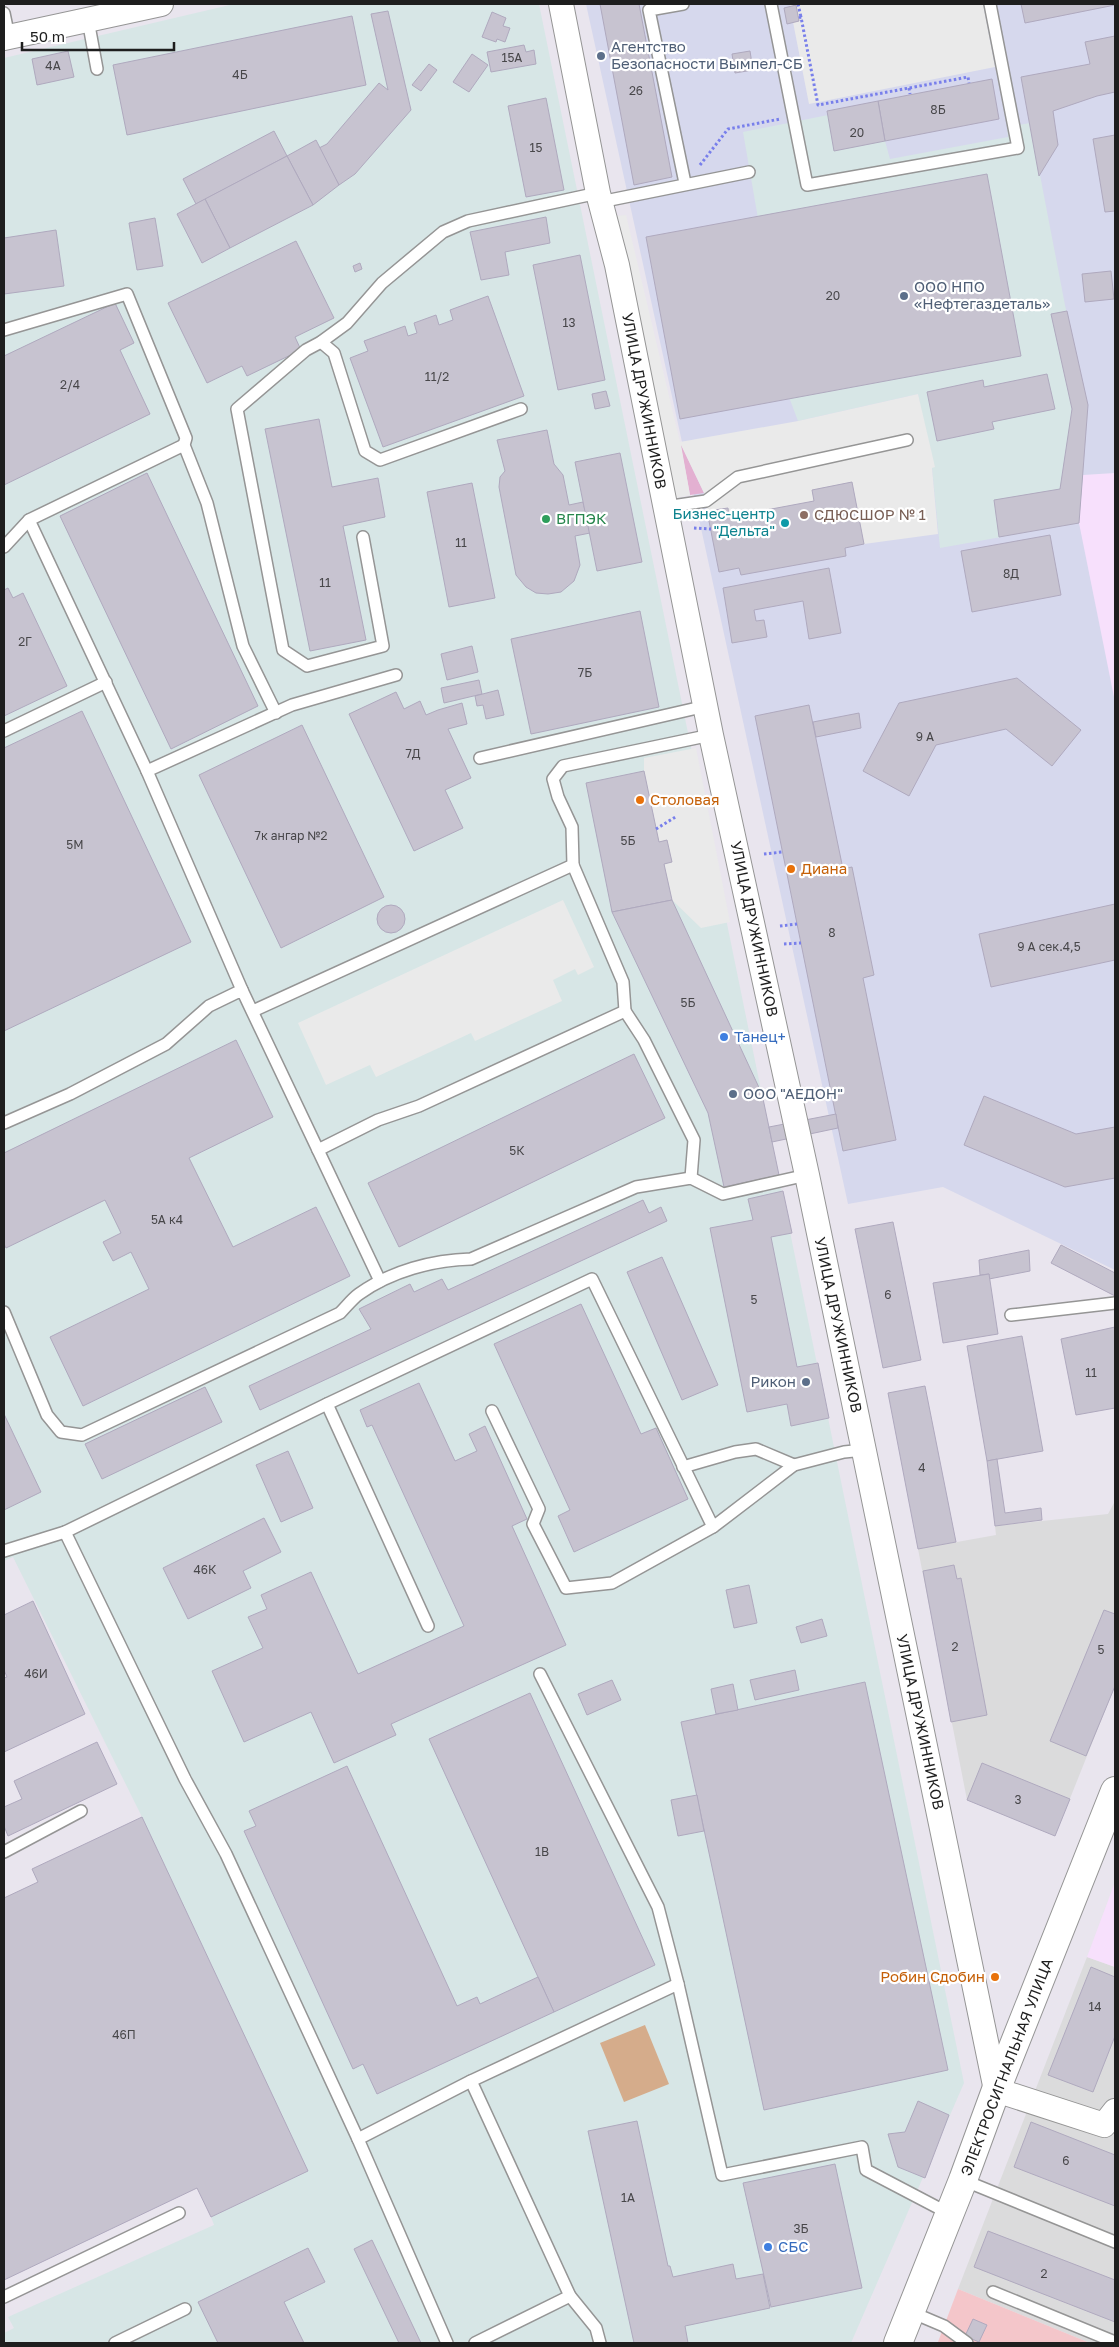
<svg xmlns="http://www.w3.org/2000/svg" width="1119" height="2347" viewBox="0 0 1119 2347" font-family="'Golos Text',sans-serif">
	<rect width="100%" height="100%" fill="#e9e5ee"/>
	<g fill="#dbdbdc">
		<polygon points="1115,1501 1115,1686 1055,1836 967,1800 918,1549 996,1535 995,1526 1108,1514"/>
		<polygon points="1087,1957 1115,1967 1115,2343 1090,2343 958,2289"/>
	</g>
	<polygon fill="#d6d8ed" points="586,4 1115,4 1115,1270 943,1187 848,1204 684,450 680,442 682,442"/>
	<g fill="#d7e6e6">
		<polygon points="234,4 539,4 964,2083 851,2343 4,2343 4,2333 14,2328 8,2317 214,2225 211,2217 308,2171 142,1817 13,1557 4,1561 4,58"/>
		<polygon points="828,115 885,141 890,159 1008,137 1007,127 1030,123 1065,305 1088,405 1079,523 940,548 932,468 918,394 798,421 789,397 743,132"/>
	</g>
	<g fill="#f7e0fc">
		<polygon points="1115,473 1115,702 1079,523 1083,475"/>
		<polygon points="1115,1882 1115,1967 1087,1957"/>
	</g>
	<polygon fill="#e3b0d1" points="680,442 704,493 690,495"/>
	<polygon fill="#f4c6ca" points="958,2289 1090,2343 938,2342"/>
	<polygon fill="#d5ac8b" points="645,2025 669,2084 624,2102 600,2043"/>
	<g fill="#eaeaea">
		<polygon points="790,4 983,4 995,67 809,104 793,22 799,21 799,18 796,6 790,7"/>
		<polygon points="626,215 680,442 798,421 918,394 935,467 932,468 938,534 864,544 852,482 812,490 814,501 729,517 728,508 707,511 704,493 681,445 690,495 676,498 615,216"/>
		<polygon points="696,748 730,922 701,928 672,900 664,864 672,862 667,840 659,842 644,771 644,758"/>
		<polygon points="563,900 594,967 578,975 575,969 553,980 562,1001 475,1041 471,1033 376,1077 370,1065 326,1085 298,1023"/>
	</g>
	<g fill="#c7c3d0" stroke="#afa9be">
		<polygon points="600,4 639,4 672,177 634,185"/>
		<polygon points="1021,4 1115,4 1115,5 1025,23"/>
		<polygon points="796,5 799,21 787,24 784,8"/>
		<polygon points="388,11 411,110 355,174 339,185 319,148 327,144 379,83 388,90 371,14"/>
		<polygon points="492,12 506,18 503,26 510,28 505,42 497,39 496,42 482,37"/>
		<polygon points="352,16 366,85 127,135 113,65"/>
		<polygon points="1115,36 1115,92 1097,96 1053,111 1058,145 1039,176 1021,77 1090,64 1085,42"/>
		<polygon points="524,45 526,52 534,50 536,64 491,72 487,52"/>
		<polygon points="68,51 74,77 37,85 32,59"/>
		<polygon points="750,51 753,70 735,73 732,54"/>
		<polygon points="472,54 488,65 469,92 453,82"/>
		<polygon points="429,64 437,70 421,91 412,85"/>
		<polygon points="992,79 999,119 885,141 878,101"/>
		<polygon points="546,98 564,190 526,197 508,106"/>
		<polygon points="878,101 885,141 834,151 827,111"/>
		<polygon points="274,131 287,156 196,204 183,179"/>
		<polygon points="1115,135 1115,211 1105,212 1093,139"/>
		<polygon points="316,140 339,185 313,205 287,156"/>
		<polygon points="287,156 313,205 230,248 205,199"/>
		<polygon points="987,174 1021,356 680,419 646,237"/>
		<polygon points="205,199 230,248 202,263 177,214"/>
		<polygon points="546,217 550,243 505,252 509,275 481,280 470,232"/>
		<polygon points="155,218 163,266 137,270 129,223"/>
		<polygon points="56,230 64,286 4,294 4,238"/>
		<polygon points="296,241 334,318 295,337 301,350 247,376 242,366 207,383 168,303"/>
		<polygon points="580,255 605,380 558,390 533,265"/>
		<polygon points="360,263 362,269 355,272 353,266"/>
		<polygon points="1111,271 1114,299 1085,302 1082,274"/>
		<polygon points="488,296 524,396 383,447 350,358 368,351 364,341 405,326 408,336 417,333 414,323 436,315 439,325 453,320 450,310"/>
		<polygon points="115,303 134,343 120,350 150,414 4,485 4,356"/>
		<polygon points="1067,311 1088,405 1079,523 999,537 994,500 1060,489 1072,409 1051,314"/>
		<polygon points="1047,374 1055,409 992,422 994,429 937,441 927,392 983,380 984,387"/>
		<polygon points="606,391 610,406 595,409 592,394"/>
		<polygon points="319,419 332,487 378,478 385,517 343,526 366,640 310,651 265,429"/>
		<polygon points="547,430 554,464 563,475 569,505 583,502 590,533 575,536 580,565 574,581 561,592 548,594 536,593 526,587 516,575 499,487 500,477 505,471 497,440"/>
		<polygon points="620,453 642,562 597,571 575,462"/>
		<polygon points="147,473 258,706 171,749 60,516"/>
		<polygon points="852,482 864,544 845,548 846,556 741,575 739,568 719,572 707,511 728,508 729,517 814,501 812,490"/>
		<polygon points="472,483 495,598 449,607 427,492"/>
		<polygon points="1050,535 1061,595 972,612 961,551"/>
		<polygon points="829,568 841,633 809,639 803,601 754,610 756,621 764,620 767,637 732,643 723,588"/>
		<polygon points="8,588 13,598 23,593 67,686 4,716 4,590"/>
		<polygon points="640,611 659,707 531,734 511,639"/>
		<polygon points="472,646 478,672 447,680 441,654"/>
		<polygon points="1017,678 1081,730 1052,766 1006,729 936,745 909,796 863,771 899,703"/>
		<polygon points="479,680 482,694 444,703 441,688"/>
		<polygon points="498,690 504,715 486,719 483,705 477,706 475,696"/>
		<polygon points="396,692 404,709 420,701 426,715 438,710 462,703 467,724 448,729 471,778 445,790 463,828 414,851 349,714"/>
		<polygon points="809,705 843,869 852,867 874,975 863,978 896,1140 843,1151 755,716"/>
		<polygon points="82,711 191,942 4,1031 4,748"/>
		<polygon points="859,713 861,728 816,737 813,722"/>
		<polygon points="302,725 384,897 281,948 199,775"/>
		<polygon points="644,771 659,842 667,840 672,862 664,864 672,900 612,912 586,783"/>
		<polygon points="672,900 762,1094 779,1175 724,1187 708,1113 612,912"/>
		<polygon points="1115,904 1115,960 991,987 979,934"/>
		<circle cx="391" cy="919" r="14"/>
		<polygon points="236,1040 273,1117 189,1158 233,1247 316,1207 350,1276 83,1406 50,1337 149,1289 131,1252 113,1261 103,1242 121,1233 105,1200 6,1248 4,1244 4,1153"/>
		<polygon points="634,1054 665,1118 399,1247 368,1183"/>
		<polygon points="984,1096 1076,1134 1115,1127 1115,1178 1065,1187 964,1145"/>
		<polygon points="836,1114 838,1128 772,1142 769,1127"/>
		<polygon points="783,1191 792,1233 771,1237 797,1367 818,1363 829,1418 791,1426 787,1404 747,1412 710,1228 753,1220 748,1199"/>
		<polygon points="643,1200 649,1213 661,1207 667,1221 260,1410 249,1386 371,1329 359,1309 410,1284 414,1292 442,1279 448,1290"/>
		<polygon points="893,1222 921,1360 883,1368 855,1229"/>
		<polygon points="1061,1245 1115,1273 1115,1296 1051,1263"/>
		<polygon points="1029,1250 1030,1271 989,1279 989,1274 980,1275 979,1260"/>
		<polygon points="662,1257 718,1385 682,1400 627,1272"/>
		<polygon points="989,1274 998,1334 943,1343 933,1283"/>
		<polygon points="581,1304 641,1434 656,1428 688,1499 574,1552 558,1516 570,1510 494,1344"/>
		<polygon points="1115,1327 1115,1408 1076,1415 1061,1339"/>
		<polygon points="1022,1336 1043,1451 987,1461 967,1346"/>
		<polygon points="419,1383 455,1461 477,1451 469,1434 485,1426 527,1519 512,1526 566,1645 391,1724 396,1735 334,1763 311,1712 244,1742 212,1671 263,1648 248,1617 267,1609 261,1595 311,1572 358,1674 464,1626 372,1425 367,1427 360,1410"/>
		<polygon points="925,1386 956,1542 918,1549 888,1393"/>
		<polygon points="205,1387 222,1422 102,1479 85,1444"/>
		<polygon points="4,1414 41,1492 4,1510"/>
		<polygon points="288,1451 313,1508 281,1522 256,1465"/>
		<polygon points="997,1459 1005,1513 1041,1508 1042,1520 995,1526 987,1461"/>
		<polygon points="264,1518 281,1552 243,1571 251,1588 188,1619 163,1568"/>
		<polygon points="954,1565 957,1579 961,1578 987,1715 951,1722 923,1571"/>
		<polygon points="749,1585 757,1623 734,1628 726,1590"/>
		<polygon points="33,1601 85,1714 4,1752 4,1678 7,1677 4,1670 4,1615"/>
		<polygon points="1104,1610 1115,1614 1115,1686 1086,1756 1050,1741"/>
		<polygon points="822,1619 827,1636 801,1643 796,1627"/>
		<polygon points="795,1670 799,1690 755,1700 750,1680"/>
		<polygon points="612,1680 621,1700 587,1715 578,1694"/>
		<polygon points="865,1682 948,2070 764,2110 681,1722"/>
		<polygon points="733,1684 738,1710 716,1714 711,1689"/>
		<polygon points="530,1693 655,1965 554,2012 429,1739"/>
		<polygon points="97,1742 117,1784 8,1836 4,1826 4,1807 22,1799 14,1781"/>
		<polygon points="982,1763 1070,1799 1055,1836 967,1800"/>
		<polygon points="347,1766 457,2006 477,1997 480,2004 538,1977 554,2012 377,2094 363,2064 353,2069 244,1831 256,1826 249,1811"/>
		<polygon points="697,1795 704,1831 678,1836 671,1800"/>
		<polygon points="142,1817 308,2171 211,2217 197,2188 4,2280 4,1898 38,1882 32,1869"/>
		<polygon points="1091,1967 1115,1977 1115,2036 1093,2092 1048,2075"/>
		<polygon points="918,2101 949,2115 925,2178 898,2167 888,2134 905,2132"/>
		<polygon points="637,2121 668,2266 670,2266 673,2277 733,2264 736,2279 763,2274 770,2308 685,2326 688,2343 634,2343 588,2131"/>
		<polygon points="1031,2122 1115,2155 1115,2206 1014,2167"/>
		<polygon points="835,2164 862,2288 771,2307 743,2183"/>
		<polygon points="988,2231 1115,2280 1115,2322 974,2267"/>
		<polygon points="372,2240 421,2343 399,2343 354,2249"/>
		<polygon points="308,2248 325,2282 284,2302 304,2343 218,2343 198,2302"/>
		<polygon points="973,2319 987,2325 979,2342 965,2336"/>
	</g>
	<g fill="none" stroke-linecap="round" stroke-linejoin="round">
		<defs>
			<g id="service">
				<polyline points="683,4 649,10 685,183"/>
				<polyline points="771,4 807,185 1018,148 990,4"/>
				<polyline points="4,13 9,37"/>
				<polyline points="88,20 97,69"/>
				<polyline points="600,202 749,172"/>
				<polyline points="4,330 127,294 186,438 184,445 207,503 243,646 276,713"/>
				<polyline points="321,342 334,353 365,451 380,460 521,409"/>
				<polyline points="665,507 706,501 738,477 907,440"/>
				<polyline points="29,520 147,771 242,990"/>
				<polyline points="363,537 383,646 307,666 283,650 237,409 306,350 321,342 347,323 382,283 443,232 468,221 598,193"/>
				<polyline points="4,547 29,520 184,445"/>
				<polyline points="4,731 106,682"/>
				<polyline points="480,758 706,706"/>
				<polyline points="147,771 292,705 396,675"/>
				<polyline points="573,865 572,827 558,797 553,779 563,766 711,735"/>
				<polyline points="253,1011 573,865 623,982 625,1011"/>
				<polyline points="4,1123 70,1094 166,1044 209,1006 242,990 318,1150 378,1120 419,1106 625,1011 644,1040 694,1140 691,1178"/>
				<polyline points="318,1150 380,1281"/>
				<path d="M4 1312 47 1415 61 1432 82 1435 340 1313C346 1307 352 1299 359 1294 391 1271 433 1260 471 1259L636 1187 691 1178 723 1194 807 1175"/>
				<polyline points="1011,1315 1115,1303"/>
				<polyline points="327,1404 428,1626"/>
				<polyline points="683,1467 735,1452 756,1449 794,1465"/>
				<polyline points="713,1527 794,1465 844,1452 864,1450"/>
				<polyline points="65,1532 185,1779 226,1854 358,2139 447,2343"/>
				<polyline points="4,1551 65,1532 327,1404 592,1279 713,1527 612,1583 566,1588 533,1524 539,1509 492,1411"/>
				<polyline points="540,1674 658,1907 678,1984"/>
				<polyline points="4,1852 81,1811"/>
				<polyline points="471,2081 570,2296 596,2328 600,2343"/>
				<polyline points="358,2139 471,2081 678,1984 722,2175 862,2147 866,2170 950,2214"/>
				<polyline points="963,2180 1115,2242"/>
				<polyline points="993,2292 1115,2342"/>
				<polyline points="4,2297 179,2213"/>
				<polyline points="911,2312 944,2326 967,2343"/>
				<polyline points="115,2343 185,2309"/>
				<polyline points="475,2343 570,2296"/>
			</g>
			<g id="minor">
				<polyline points="561,4 598,193 617,265 711,735 807,1175 996,2090 1104,2125 1115,2111"/>
				<polyline points="4,38 161,4"/>
			</g>
			<polyline id="tertiary" points="898,2343 963,2180 996,2090 1115,1791"/>
		</defs>
		<use href="#service" stroke="#959595" stroke-width="14"/>
		<use href="#minor" stroke="#959595" stroke-width="26"/>
		<use href="#tertiary" stroke="#959595" stroke-width="30"/>
		<g stroke="#787feb" stroke-width="3" stroke-dasharray="2.5 2.5" stroke-linecap="butt">
			<polyline points="798,4 801,17"/>
			<polyline points="799,18 801,17 818,105 968,77 969,83"/>
			<polyline points="909,88 910,94"/>
			<polyline points="700,165 728,129 780,119"/>
			<polyline points="694,528 711,529"/>
			<polyline points="656,829 677,816"/>
			<polyline points="764,854 782,852"/>
			<polyline points="780,926 797,924"/>
			<polyline points="784,944 801,943"/>
		</g>
		<use href="#service" stroke="#fff" stroke-width="11"/>
		<use href="#minor" stroke="#fff" stroke-width="24"/>
		<use href="#tertiary" stroke="#fff" stroke-width="28"/>
	</g>
	<g fill="#5c6f8a" stroke="#fff" stroke-width="2">
		<circle cx="601" cy="56" r="5"/>
		<circle cx="904" cy="296" r="5"/>
		<circle cx="733" cy="1094" r="5"/>
		<circle cx="806" cy="1382" r="5"/>
	</g>
	<circle fill="#8d6e63" stroke="#fff" stroke-width="2" cx="804" cy="515" r="5"/>
	<circle fill="#2e9e5b" stroke="#fff" stroke-width="2" cx="546" cy="519" r="5"/>
	<circle fill="#0f9aa8" stroke="#fff" stroke-width="2" cx="785" cy="523" r="5"/>
	<g fill="#e8710a" stroke="#fff" stroke-width="2">
		<circle cx="640" cy="800" r="5"/>
		<circle cx="791" cy="869" r="5"/>
		<circle cx="995" cy="1977" r="5"/>
	</g>
	<g fill="#3f7fe0" stroke="#fff" stroke-width="2">
		<circle cx="724" cy="1037" r="5"/>
		<circle cx="768" cy="2247" r="5"/>
	</g>
	<g text-anchor="middle" stroke-width="4.5" stroke-linejoin="round" paint-order="stroke">
		<g font-size="12" fill="#48474a">
			<text x="512" y="62">15А</text>
			<text x="53" y="70">4А</text>
			<text x="240" y="79">4Б</text>
			<text x="636" y="95">26</text>
			<text x="938" y="114">8Б</text>
			<text x="857" y="137">20</text>
			<text x="536" y="152">15</text>
			<text x="833" y="300">20</text>
			<text x="569" y="327">13</text>
			<text x="437" y="381">11/2</text>
			<text x="70" y="389">2/4</text>
			<text x="461" y="547">11</text>
			<text x="1011" y="578">8Д</text>
			<text x="325" y="587">11</text>
			<text x="25" y="646">2Г</text>
			<text x="585" y="677">7Б</text>
			<text x="925" y="741">9 А</text>
			<text x="413" y="758">7Д</text>
			<text x="291" y="840">7к ангар №2</text>
			<text x="628" y="845">5Б</text>
			<text x="75" y="849">5М</text>
			<text x="832" y="937">8</text>
			<text x="1049" y="951">9 А сек.4,5</text>
			<text x="688" y="1007">5Б</text>
			<text x="517" y="1155">5К</text>
			<text x="167" y="1224">5А к4</text>
			<text x="888" y="1299">6</text>
			<text x="754" y="1304">5</text>
			<text x="1091" y="1377">11</text>
			<text x="922" y="1472">4</text>
			<text x="205" y="1574">46К</text>
			<text x="955" y="1651">2</text>
			<text x="1101" y="1654">5</text>
			<text x="36" y="1678">46И</text>
			<text x="1018" y="1804">3</text>
			<text x="542" y="1856">1В</text>
			<text x="1095" y="2011">14</text>
			<text x="124" y="2039">46П</text>
			<text x="1066" y="2165">6</text>
			<text x="628" y="2202">1А</text>
			<text x="801" y="2233">3Б</text>
			<text x="1044" y="2278">2</text>
		</g>
		<g font-size="15" fill="#4e5e75" stroke="#fff" text-anchor="start">
			<text x="611" y="52">Агентство<tspan x="611" dy="17">Безопасности Вымпел-СБ</tspan></text>
			<text x="914" y="292">ООО НПО<tspan x="914" dy="17">«Нефтегаздеталь»</tspan></text>
			<text x="743" y="1099">ООО "АЕДОН"</text>
			<text x="796" y="1387" text-anchor="end">Рикон</text>
		</g>
		<g font-size="15" fill="#1e1e1e" stroke="#fff">
			<text transform="translate(644 401) rotate(79)" y="5">УЛИЦА ДРУЖИННИКОВ</text>
			<text transform="translate(754 929) rotate(78)" y="5">УЛИЦА ДРУЖИННИКОВ</text>
			<text transform="translate(838 1325) rotate(78)" y="5">УЛИЦА ДРУЖИННИКОВ</text>
			<text transform="translate(920 1722) rotate(78)" y="5">УЛИЦА ДРУЖИННИКОВ</text>
			<text transform="translate(1007 2067) rotate(-69)" y="5">ЭЛЕКТРОСИГНАЛЬНАЯ УЛИЦА</text>
		</g>
		<g font-size="15" fill="#0d838f" stroke="#fff" text-anchor="end">
			<text x="775" y="519">Бизнес-центр<tspan x="775" dy="17">"Дельта"</tspan></text>
		</g>
		<g font-size="15" fill="#785e54" stroke="#fff" text-anchor="start">
			<text x="814" y="520">СДЮСШОР № 1</text>
		</g>
		<g font-size="15" fill="#27864d" stroke="#fff" text-anchor="start">
			<text x="556" y="524">ВГПЭК</text>
		</g>
		<g font-size="15" fill="#c56008" stroke="#fff" text-anchor="start">
			<text x="650" y="805">Столовая</text>
			<text x="801" y="874">Диана</text>
			<text x="985" y="1982" text-anchor="end">Робин Сдобин</text>
		</g>
		<g font-size="15" fill="#366cbe" stroke="#fff" text-anchor="start">
			<text x="734" y="1042">Танец+</text>
			<text x="778" y="2252">СБС</text>
		</g>
	</g>
	<rect width="1119" height="2347" fill="none" stroke="#1e1e1e" stroke-width="10"/>
	<path d="M22 42v8h152v-8" fill="none" stroke="#1e1e1e" stroke-width="2.5"/>
	<text x="30" y="42" font-size="15" fill="#1e1e1e" stroke="#ffffff" stroke-width="4" paint-order="stroke">50 m</text>
</svg>
